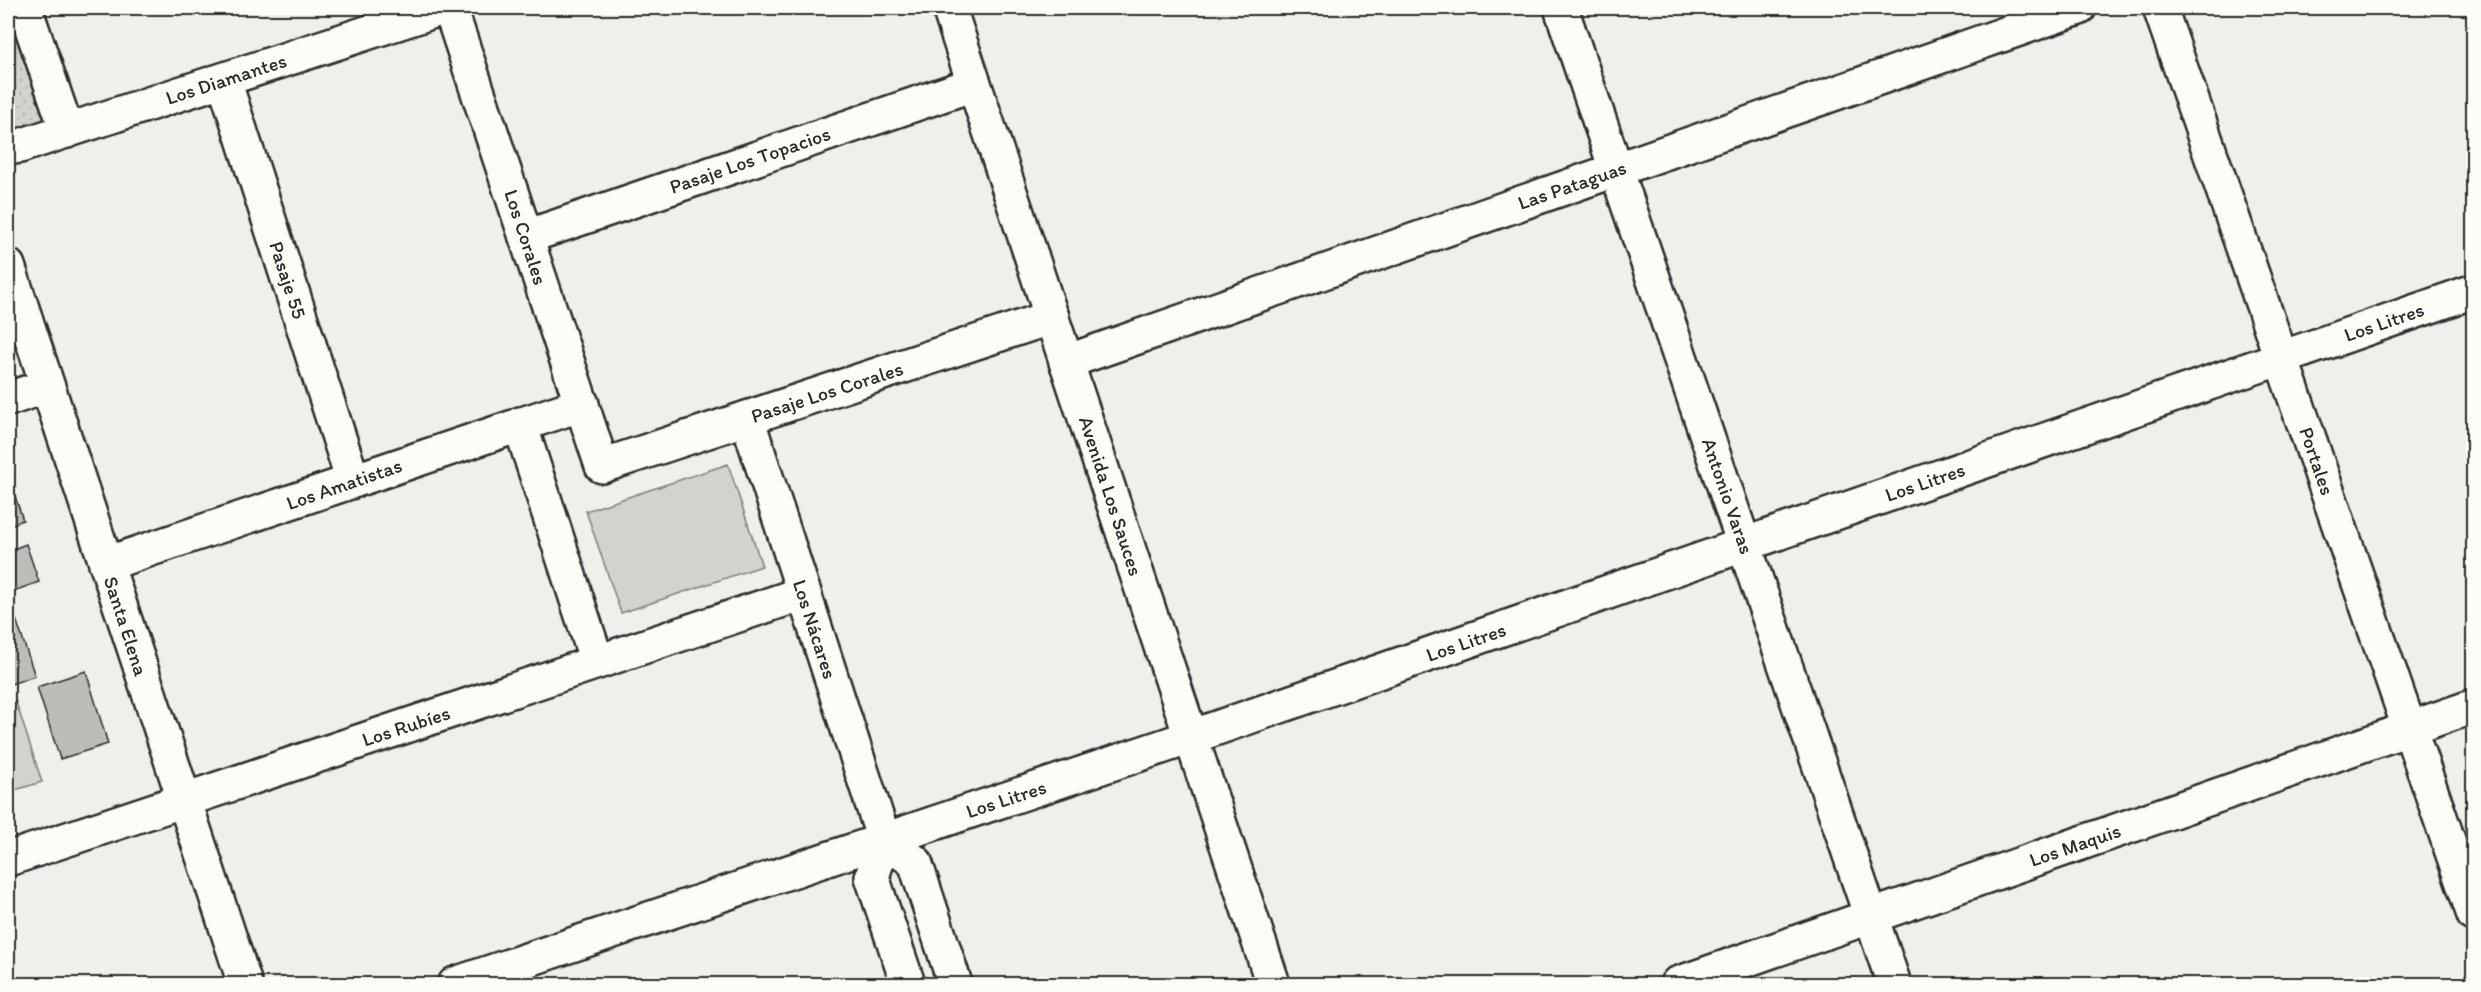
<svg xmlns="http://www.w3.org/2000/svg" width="2481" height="992" viewBox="0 0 2481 992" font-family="Itim,sans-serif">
	<defs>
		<pattern id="green-dots" width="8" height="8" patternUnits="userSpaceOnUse" patternTransform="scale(1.5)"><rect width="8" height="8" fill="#d3d2cf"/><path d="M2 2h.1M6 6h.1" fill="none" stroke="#b5b4b2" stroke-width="1.8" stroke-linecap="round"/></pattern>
	</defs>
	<rect width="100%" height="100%" fill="#f0efeb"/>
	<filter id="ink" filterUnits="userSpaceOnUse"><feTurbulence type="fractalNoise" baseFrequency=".0167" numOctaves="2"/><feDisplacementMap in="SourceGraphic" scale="12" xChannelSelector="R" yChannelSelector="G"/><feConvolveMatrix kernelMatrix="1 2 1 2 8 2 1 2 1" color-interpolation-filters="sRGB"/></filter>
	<g filter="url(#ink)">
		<polygon fill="url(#green-dots)" stroke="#7f7e7d" stroke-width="1.5" points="8,8 46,120 8,133"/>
		<g fill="#d3d2cf" stroke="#7f7e7d" stroke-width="1.5">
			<polygon points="728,464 762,566 621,613 586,511"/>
			<polygon points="16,702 42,782 8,792 8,705"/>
		</g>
		<g fill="#bdbcb8" stroke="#2b2b2b" stroke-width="1.5">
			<polygon points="15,496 23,520 8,526 8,498"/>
			<polygon points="26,544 39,582 8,593 8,551"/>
			<polygon points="8,595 35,676 8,685"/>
			<polygon points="86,671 108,744 60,759 37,687"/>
		</g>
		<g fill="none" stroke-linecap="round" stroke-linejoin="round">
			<defs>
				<g id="street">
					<polyline points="25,8 67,131"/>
					<polyline points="450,8 602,466 1052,317"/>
					<polyline points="1561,8 1894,984"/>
					<polyline points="2160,8 2474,915"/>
					<polyline points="224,80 353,481"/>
					<polyline points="8,148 20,146 443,8"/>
					<polyline points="526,237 974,84"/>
					<polyline points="8,266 245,984"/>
					<polyline points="1066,362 2079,8"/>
					<polyline points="8,399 47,386"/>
					<polyline points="747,418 884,840 872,877 908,984"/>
					<polyline points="520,424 597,662"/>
					<polyline points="106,564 582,404"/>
					<polyline points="884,840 915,862 955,984"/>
					<polyline points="8,859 804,593"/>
					<polyline points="455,984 1191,737 2474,291"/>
					<polyline points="1677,984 2474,706"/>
				</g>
				<polyline id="secondary" points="949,8 1273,984"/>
			</defs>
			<use href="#street" stroke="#2b2b2b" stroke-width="38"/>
			<use href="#secondary" stroke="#2b2b2b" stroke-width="38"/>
			<use href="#street" stroke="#fdfcf7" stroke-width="33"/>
			<use href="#secondary" stroke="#fdfcf7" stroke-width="33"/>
		</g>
	</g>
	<g text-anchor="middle" stroke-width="4.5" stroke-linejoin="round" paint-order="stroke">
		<g font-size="20" fill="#2b2b2b" stroke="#fdfcf7">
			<text transform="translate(226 79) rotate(-18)" y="7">Los Diamantes</text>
			<text transform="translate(750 160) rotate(-19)" y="7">Pasaje Los Topacios</text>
			<text transform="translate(1572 185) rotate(-19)" y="7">Las Pataguas</text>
			<text transform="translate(526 237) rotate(72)" y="7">Los Corales</text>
			<text transform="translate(288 280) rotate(72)" y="7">Pasaje 55</text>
			<text transform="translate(2384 322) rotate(-19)" y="7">Los Litres</text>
			<text transform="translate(827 392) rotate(-18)" y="7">Pasaje Los Corales</text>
			<text transform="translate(2317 461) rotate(71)" y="7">Portales</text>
			<text transform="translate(1925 482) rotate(-19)" y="7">Los Litres</text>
			<text transform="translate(344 484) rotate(-19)" y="7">Los Amatistas</text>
			<text transform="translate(1111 496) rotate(72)" y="7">Avenida Los Sauces</text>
			<text transform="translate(1728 496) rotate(71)" y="7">Antonio Varas</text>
			<text transform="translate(126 626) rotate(72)" y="7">Santa Elena</text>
			<text transform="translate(815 629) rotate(72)" y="7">Los Nácares</text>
			<text transform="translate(1466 642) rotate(-19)" y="7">Los Litres</text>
			<text transform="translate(406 726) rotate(-18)" y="7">Los Rubíes</text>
			<text transform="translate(1006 799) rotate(-18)" y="7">Los Litres</text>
			<text transform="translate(2075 845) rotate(-19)" y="7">Los Maquis</text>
		</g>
	</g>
	<rect width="2481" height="992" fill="none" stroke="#fdfcf7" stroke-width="30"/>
	<rect x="15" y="15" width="2451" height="962" fill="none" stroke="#2b2b2b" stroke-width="2" filter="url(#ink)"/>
</svg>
